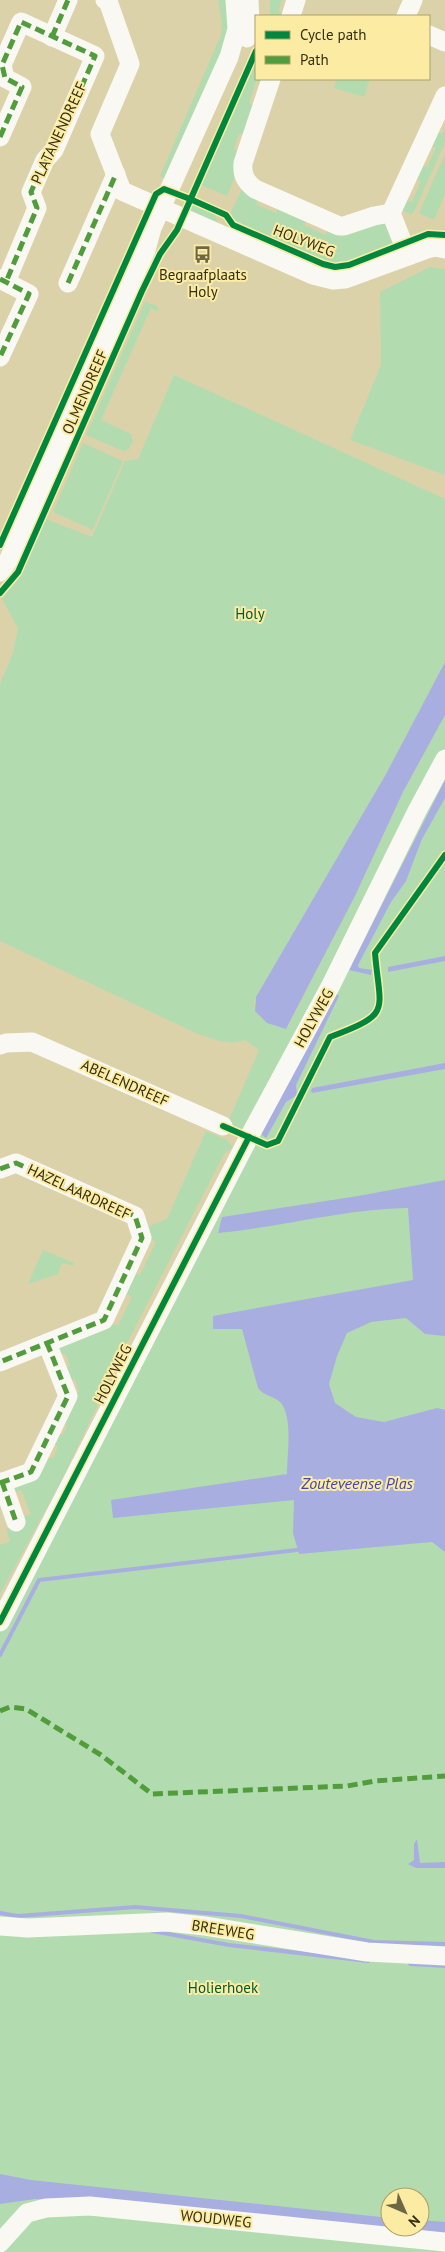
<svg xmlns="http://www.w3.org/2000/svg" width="445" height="2252" viewBox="0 0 445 2252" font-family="'PT Sans',sans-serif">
	<rect width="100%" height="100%" fill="#dbd2aa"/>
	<g fill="#b2dcaf" fill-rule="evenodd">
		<polygon points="218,0 230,0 233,27 167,180 160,176 221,35 222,23"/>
		<polygon points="270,0 282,0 278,11 287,14 286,16 270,16"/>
		<polygon points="256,58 256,79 266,79 264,84 256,81 249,103 257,106 247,135 239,133 234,149 242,152 238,170 227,196 201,185"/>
		<polygon points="337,79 370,79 364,97 334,88"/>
		<polygon points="445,128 445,142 414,212 410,214 399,209 404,199 412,202 421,181 413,178 419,164 427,167 436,148 428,145 434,131 442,134"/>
		<polygon points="445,154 445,194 434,220 419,213"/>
		<path d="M243 187 259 196 256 204 276 213 280 205 308 217 304 225 325 235 329 227 384 219 394 244C373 253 348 268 325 262L233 220 231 212Z"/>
		<path d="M194 202C206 207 216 210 218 224L189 212Z"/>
		<polygon points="430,267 445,269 445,475 350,440 381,365 380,292"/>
		<polygon points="145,302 157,306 159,311 151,308 101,420 131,434 133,441 129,449 123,451 86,435"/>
		<path d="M174 375 445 499V662L386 774 254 1002C254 1017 272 1027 287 1028L355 896 403 792 445 715V2252H0V1609L245 1127 240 1129 227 1124 259 1050 245 1040C229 1046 213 1039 198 1034L0 941V684L13 653 18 628 2 599 20 577 46 519 92 537 125 461 138 459ZM390 2197H420V2227H390Z"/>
		<polygon points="83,443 123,461 93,530 53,512"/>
		<polygon points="206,1131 227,1140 233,1147 224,1154 127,1343 62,1480 0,1594 0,1545 10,1541 6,1529 24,1522 23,1518 31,1514 21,1490 13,1493 11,1486 43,1455 53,1459 58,1446 48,1441 53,1431 63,1435 67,1426 58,1422 71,1396 79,1392 75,1379 66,1382 61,1370 70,1366 65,1353 56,1355 55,1348 110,1323 118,1326 132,1297 121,1292 131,1271 140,1275 156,1242 147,1237 144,1228 167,1219"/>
		<polygon points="43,1250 74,1263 73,1266 62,1263 58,1274 28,1284"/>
	</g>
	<g fill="#a9aee1">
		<polygon points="445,662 445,715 403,792 355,896 286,1029 267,1023 255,1011 256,997 386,774"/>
		<polygon points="445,780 445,798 422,839 406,881 391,902 358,965 359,968 372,970 371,975 349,970"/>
		<polygon points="445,956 445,961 388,972 388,967"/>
		<polygon points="337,994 339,996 296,1085 297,1095 286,1102 266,1138 262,1135 262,1133 335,995"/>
		<polygon points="445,1063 445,1069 312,1093 311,1091 312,1088"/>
		<path d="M445 1180V1336L425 1334 406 1318 371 1322 347 1333 337 1356 329 1384 335 1403 356 1417 384 1422 437 1408 445 1410V1552L432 1542 299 1554 293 1533 294 1500 113 1518 111 1500 287 1474C287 1455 293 1418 281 1403 275 1396 265 1397 258 1388L242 1329H213V1316L413 1280 408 1208C344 1209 282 1227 218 1233L222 1217 358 1196Z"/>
		<polygon points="417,1839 420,1863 445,1862 445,1868 416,1868 408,1864 414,1860 414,1844"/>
		<polygon points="0,2174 31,2180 390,2218 390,2227 420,2227 420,2220 445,2222 445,2233 85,2200 35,2199 0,2204"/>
	</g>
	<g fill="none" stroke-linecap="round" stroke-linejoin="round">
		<g stroke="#a9aee1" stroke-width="4">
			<polyline points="0,1655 39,1580 297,1550"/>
			<polyline points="0,1913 18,1916 135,1907 241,1916 374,1942 445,1944"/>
			<polyline points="152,1931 229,1945 368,1961"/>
			<polyline points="410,1964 445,1966"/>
		</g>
		<g stroke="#faf8f2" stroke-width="19">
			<polyline points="105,0 108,1 130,64 100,134 122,191 313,275 333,280 345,279 427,249 435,247 445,249"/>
			<polyline points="291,16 296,0"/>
			<polyline points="406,16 413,0"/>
			<polyline points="429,35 445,42"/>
			<polyline points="52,37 68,0"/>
			<polyline points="247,38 250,22 249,0"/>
			<path d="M271 79 243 163C242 175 245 181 255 189L339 226H344L374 216 391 213 408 256"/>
			<polyline points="0,137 22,87 5,78 2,65 21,22 95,56 54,150 45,160 31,192 37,208 6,282"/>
			<polyline points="391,213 445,96"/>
			<polyline points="0,279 29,294 0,357"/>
			<polyline points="68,283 116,174"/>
			<polyline points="0,572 8,561 21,531 146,250 152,228 229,57 237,29 235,0"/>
			<polyline points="0,1045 6,1043 32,1042 223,1126"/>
			<polyline points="0,1169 16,1163 135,1216 142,1238 104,1320 0,1362"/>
			<polyline points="2,1482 16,1522"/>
			<polyline points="0,1483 31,1472 68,1396 47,1343"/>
			<polyline points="0,1622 249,1137 331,985 417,811 445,759"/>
			<polyline points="0,1926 28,1928 167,1922 205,1926 367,1952 445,1956"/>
			<polyline points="0,2243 27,2213 46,2208 90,2206 445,2242"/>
		</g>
		<g stroke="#519d3c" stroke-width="5" stroke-dasharray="10 5" stroke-linecap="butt">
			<polyline points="52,37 68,0"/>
			<polyline points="0,137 22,87 5,78 2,65 21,22 95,56 54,150 45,160 31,192 37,208 6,282"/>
			<polyline points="0,279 29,294 0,357"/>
			<polyline points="68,283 116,174"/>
			<polyline points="0,1169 16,1163 135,1216 142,1238 104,1320 0,1362"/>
			<polyline points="2,1482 16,1522"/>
			<polyline points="0,1483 31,1472 68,1396 47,1343"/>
			<polyline points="0,1711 10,1707 26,1709 101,1755 152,1794 347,1786 375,1781 445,1776"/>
		</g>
		<defs>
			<g id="cycleway">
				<polyline points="0,545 156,194 164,189 190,199 226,215 233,225 323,264 335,267 349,265 428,234 445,235"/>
				<polyline points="0,593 18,572 142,291 160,254 177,230 256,51"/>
				<path d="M223 1126 267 1145 278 1141 330 1037C393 1013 380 1013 375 953L445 855"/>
				<polyline points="0,1622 249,1137"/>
			</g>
		</defs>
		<use href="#cycleway" stroke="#fceca3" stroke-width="9"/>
		<use href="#cycleway" stroke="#00873e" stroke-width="6"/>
	</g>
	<defs>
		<symbol id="bus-bare" viewBox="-9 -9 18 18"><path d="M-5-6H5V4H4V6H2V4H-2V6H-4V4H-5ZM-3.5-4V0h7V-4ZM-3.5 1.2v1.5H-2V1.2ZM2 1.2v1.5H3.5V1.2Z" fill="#6e6746" stroke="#fceca3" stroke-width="2.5" paint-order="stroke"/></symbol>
	</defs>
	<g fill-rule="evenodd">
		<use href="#bus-bare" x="190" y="242" width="25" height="25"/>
	</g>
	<g text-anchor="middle" stroke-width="4" stroke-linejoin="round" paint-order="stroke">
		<g font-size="15" fill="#342e10" stroke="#fceca3">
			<text transform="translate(59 133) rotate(-65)" y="5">PLATANENDREEF</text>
			<text transform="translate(304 241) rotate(21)" y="5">HOLYWEG</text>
			<text transform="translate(85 392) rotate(-66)" y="5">OLMENDREEF</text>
			<text transform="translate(314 1018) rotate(-61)" y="5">HOLYWEG</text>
			<text transform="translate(125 1083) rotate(24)" y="5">ABELENDREEF</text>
			<text transform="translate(79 1192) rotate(25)" y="5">HAZELAARDREEF</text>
			<text transform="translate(113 1374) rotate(-63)" y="5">HOLYWEG</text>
			<text transform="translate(223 1930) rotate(9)" y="5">BREEWEG</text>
			<text transform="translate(216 2219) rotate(6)" y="5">WOUDWEG</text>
		</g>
		<g font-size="15" fill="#342e10" stroke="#fceca3">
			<text x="203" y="280">Begraafplaats<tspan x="203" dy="17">Holy</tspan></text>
		</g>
		<g font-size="15" fill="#005833" stroke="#fceca3">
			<text x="250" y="619">Holy</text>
			<text x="223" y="1993">Holierhoek</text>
		</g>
		<g font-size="16" font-style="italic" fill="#4445ac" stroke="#fceca3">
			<text x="357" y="1489">Zouteveense Plas</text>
		</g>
	</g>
	<rect x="255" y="15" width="175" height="65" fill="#fceca3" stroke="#aca068"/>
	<rect x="265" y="31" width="25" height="8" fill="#00873e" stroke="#aca068"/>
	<text x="300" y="40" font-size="15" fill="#342e10">Cycle path</text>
	<rect x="265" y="56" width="25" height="8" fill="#519d3c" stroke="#aca068"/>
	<text x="300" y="65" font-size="15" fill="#342e10">Path</text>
	<g transform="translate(405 2212) rotate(135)"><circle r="24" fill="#fceca3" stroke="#aca068"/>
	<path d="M0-4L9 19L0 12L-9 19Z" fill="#6e6746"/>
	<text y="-8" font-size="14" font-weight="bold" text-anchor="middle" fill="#342e10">N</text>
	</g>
</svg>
